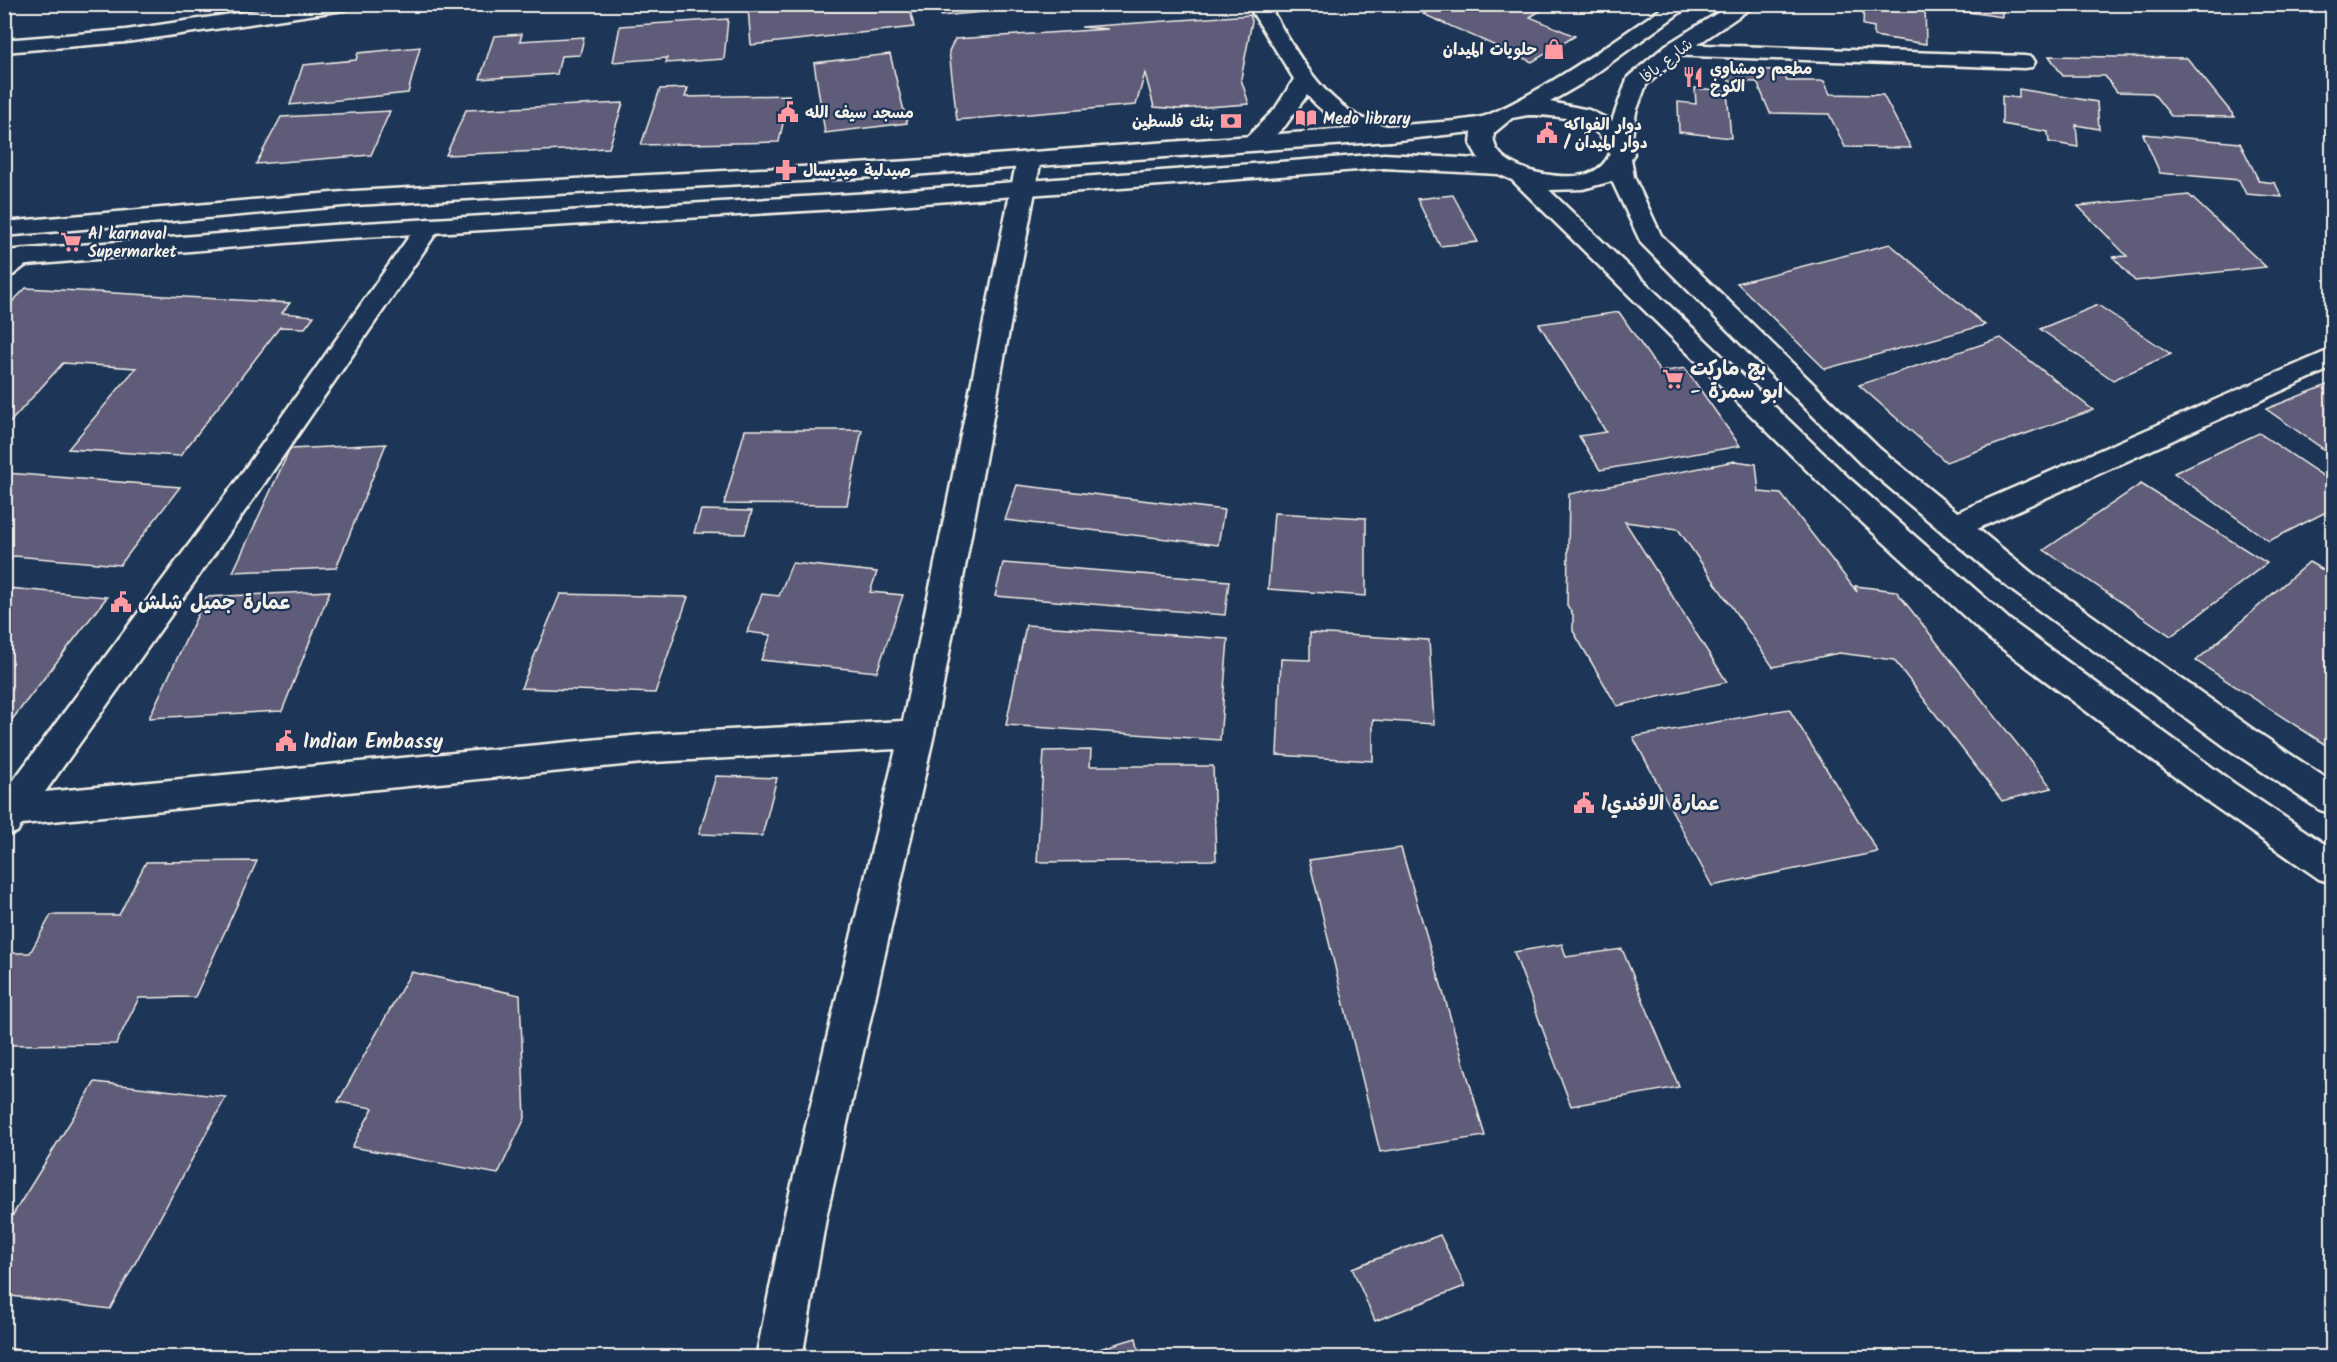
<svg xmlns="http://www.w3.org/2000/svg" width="2337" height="1362" viewBox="0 0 2337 1362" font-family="Kalam,'Playpen Sans Arabic',sans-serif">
	<rect width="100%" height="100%" fill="#1d3557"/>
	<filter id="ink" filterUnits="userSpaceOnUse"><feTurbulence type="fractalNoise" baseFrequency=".0167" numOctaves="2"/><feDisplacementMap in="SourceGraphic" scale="12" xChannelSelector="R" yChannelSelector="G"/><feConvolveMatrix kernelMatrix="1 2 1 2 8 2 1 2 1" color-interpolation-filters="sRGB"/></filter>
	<g filter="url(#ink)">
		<g fill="#5f5c7a" stroke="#f4f1e8" stroke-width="1.5">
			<polygon points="785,4 909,4 914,27 751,45 748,8"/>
			<polygon points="939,4 1003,4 1004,10 941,16"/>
			<polygon points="1087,4 1130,4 1091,11"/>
			<polygon points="1440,4 1552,4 1530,17 1575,36 1532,62 1423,14"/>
			<polygon points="1864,4 2001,4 2002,17 1925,6 1926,44 1874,36 1874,27 1863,25"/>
			<polygon points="1250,15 1252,21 1241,79 1249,104 1178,109 1154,107 1145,73 1136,105 957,120 949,51 955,39 1108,29 1081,27"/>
			<polygon points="728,19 724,59 666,63 667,58 613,62 620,26"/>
			<polygon points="522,34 520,41 584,37 580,55 561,56 557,74 480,79 494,36"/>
			<polygon points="420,47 408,93 290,105 303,65 356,60 358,53"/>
			<polygon points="890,54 907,123 825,133 814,63"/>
			<polygon points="2049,56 2187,58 2235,117 2171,116 2153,93 2117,92 2105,76 2063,76"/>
			<polygon points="1723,69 1782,70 1787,81 1824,81 1830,94 1883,95 1911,148 1845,147 1829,114 1770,113 1757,82 1729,81"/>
			<polygon points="688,88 685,97 789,95 779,142 641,145 660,89"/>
			<polygon points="1695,88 1727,91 1731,138 1679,132 1678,102 1696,104"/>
			<polygon points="2019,89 2097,102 2099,129 2076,125 2078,147 2049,142 2048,132 2002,124 2002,96 2019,98"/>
			<polygon points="623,103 609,148 446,155 466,110"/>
			<polygon points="390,111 371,155 256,164 281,117"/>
			<polygon points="2143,134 2240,143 2259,181 2275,183 2282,197 2246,194 2239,180 2160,173"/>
			<polygon points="1453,195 1478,242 1440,246 1417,199"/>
			<polygon points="2189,195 2266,267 2135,281 2113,257 2127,256 2078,206"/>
			<polygon points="1890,244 1985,325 1825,369 1737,283"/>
			<polygon points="26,288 290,303 282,313 314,316 305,328 280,327 180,456 68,449 136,368 63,363 4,429 4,310"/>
			<polygon points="2098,305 2171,354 2113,380 2040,329"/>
			<polygon points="1619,312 1660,372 1685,368 1740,446 1600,470 1579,436 1606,432 1539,324"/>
			<polygon points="2001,338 2093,410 1946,462 1859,385"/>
			<polygon points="2332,383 2332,455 2266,409"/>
			<polygon points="745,430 862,430 847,505 724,504"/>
			<polygon points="2259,433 2332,482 2332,509 2269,541 2174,473"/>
			<polygon points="386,444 336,568 233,572 290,449"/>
			<polygon points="1735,461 1756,464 1759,492 1781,494 1857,592 1855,586 1896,591 2052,788 2002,801 1894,660 1839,653 1773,667 1678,529 1625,522 1727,682 1617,706 1573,631 1573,615 1567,605 1569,494"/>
			<polygon points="7,473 180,487 120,565 14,556 4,568"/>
			<polygon points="2141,484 2267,563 2171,636 2044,550"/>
			<polygon points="1017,485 1224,510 1218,545 1005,520"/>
			<polygon points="701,510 752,511 745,534 694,533"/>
			<polygon points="1274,513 1366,518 1366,596 1268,589"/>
			<polygon points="2309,562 2332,575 2332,749 2196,661"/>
			<polygon points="792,563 877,572 870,592 903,595 877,672 761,660 771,635 747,632 762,594 779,596"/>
			<polygon points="1003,563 1229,581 1225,615 995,596"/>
			<polygon points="8,588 107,597 4,730 4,592"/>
			<polygon points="330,591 282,711 149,718 206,597"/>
			<polygon points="560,594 688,597 655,693 521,688"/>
			<polygon points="1026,625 1228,639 1220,740 1006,725"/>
			<polygon points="1310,633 1429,640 1434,724 1373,720 1373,761 1277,755 1281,659 1310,660"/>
			<polygon points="1789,709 1878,852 1712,886 1633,737"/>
			<polygon points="1091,750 1090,766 1213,766 1216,860 1037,862 1044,751"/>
			<polygon points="716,776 777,778 762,836 699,834"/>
			<polygon points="1401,848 1485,1136 1380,1152 1309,860"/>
			<polygon points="257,861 195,997 139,998 116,1044 4,1045 4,953 30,953 51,915 119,915 146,862"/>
			<polygon points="1562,944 1566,957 1622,949 1679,1087 1571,1106 1514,952"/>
			<polygon points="411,972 520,995 525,1118 498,1174 352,1147 373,1108 338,1102"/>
			<polygon points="95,1082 226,1097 110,1309 4,1295 4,1229"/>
			<polygon points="1440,1235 1465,1286 1375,1321 1352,1268"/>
			<polygon points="1136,1338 1140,1358 1069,1358"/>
			<polygon points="4,1347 57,1358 4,1358"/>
		</g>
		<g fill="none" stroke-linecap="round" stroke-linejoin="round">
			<defs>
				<g id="minor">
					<polygon points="298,4 354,4 344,10 126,42 4,52 4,40 126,30"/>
					<path d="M1247 4H1268C1292 44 1316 93 1358 116 1370 123 1385 125 1398 129L1401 134 1398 139 1390 141C1356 133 1330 122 1307 95L1285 126 1262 148H1246L1242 143 1246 138 1275 109 1294 79Z"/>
					<polygon points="1674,44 2024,56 2032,57 2035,62 2032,67 2024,68 1666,55 1663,50 1666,45"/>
					<polygon points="1029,152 1037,154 1041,159 934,734 826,1218 802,1358 756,1358 784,1218 896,749 653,762 22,824 17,832 4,836 4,793 237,480 420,221 429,219 438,221 441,226 257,494 45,792 653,734 903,721 1017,159 1021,154"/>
					<polygon points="23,249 32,252 36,257 13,275 4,278 4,258"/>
					<polygon points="2332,349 2332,368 1966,534 1955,537 1944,534 1940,526 1944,518"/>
				</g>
				<path id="major" d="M1668 4H1692L1581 84 1550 102 1589 110 1612 121 1628 77 1666 45 1732 4H1757L1682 55 1646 85 1636 112 1631 142 1634 154 1631 158 1634 177 1661 235 1880 449 2032 573 2251 728 2332 782V814L2320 810 2227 748 2010 589 1860 463 1641 243 1612 181 1583 189 1549 190 1850 479 2010 620 2235 784 2332 849V883L2319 879 2211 804 1988 638 1830 493 1512 180 1498 174 1384 168 871 207 331 239 4 267V251L331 225 871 193 1384 154 1479 159 1471 145 1472 132 1390 141 911 175 354 205 4 236V222L354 191 911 161 1456 121C1466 119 1479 119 1488 115 1551 87 1609 44 1668 4ZM1528 115C1559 115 1601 119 1610 154 1605 163 1600 169 1590 173 1565 183 1487 170 1494 133L1512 118Z"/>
			</defs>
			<use href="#minor" stroke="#f4f1e8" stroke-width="5"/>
			<use href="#major" stroke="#f4f1e8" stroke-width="5"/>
			<use href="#minor" fill="#1d3557" fill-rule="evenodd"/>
			<use href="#major" fill="#1d3557" fill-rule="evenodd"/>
		</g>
	</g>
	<defs>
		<symbol id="shop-bare" viewBox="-9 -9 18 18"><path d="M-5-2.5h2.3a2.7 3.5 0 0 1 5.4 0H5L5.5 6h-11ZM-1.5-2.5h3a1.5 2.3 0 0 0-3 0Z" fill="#ff9aa2" stroke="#1d3557" stroke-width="2.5" paint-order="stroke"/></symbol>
		<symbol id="restaurant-bare" viewBox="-9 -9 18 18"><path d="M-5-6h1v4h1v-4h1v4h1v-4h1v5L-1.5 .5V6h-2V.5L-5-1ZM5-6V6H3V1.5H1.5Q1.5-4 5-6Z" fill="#ff9aa2" stroke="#1d3557" stroke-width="2.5" paint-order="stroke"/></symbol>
		<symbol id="civic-bare" viewBox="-9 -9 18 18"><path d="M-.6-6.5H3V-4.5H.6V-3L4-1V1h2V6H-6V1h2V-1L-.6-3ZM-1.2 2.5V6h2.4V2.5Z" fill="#ff9aa2" stroke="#1d3557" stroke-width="2.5" paint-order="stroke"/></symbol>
		<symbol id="library-bare" viewBox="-9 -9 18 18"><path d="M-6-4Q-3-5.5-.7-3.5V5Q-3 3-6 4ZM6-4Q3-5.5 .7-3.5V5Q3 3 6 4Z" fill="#ff9aa2" stroke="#1d3557" stroke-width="2.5" paint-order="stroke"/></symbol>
		<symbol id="bank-bare" viewBox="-9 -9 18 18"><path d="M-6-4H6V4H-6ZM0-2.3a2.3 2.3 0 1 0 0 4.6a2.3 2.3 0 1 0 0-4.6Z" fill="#ff9aa2" stroke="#1d3557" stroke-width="2.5" paint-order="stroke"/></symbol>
		<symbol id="pharmacy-bare" viewBox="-9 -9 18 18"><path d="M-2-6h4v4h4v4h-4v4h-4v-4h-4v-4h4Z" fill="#ff9aa2" stroke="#1d3557" stroke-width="2.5" paint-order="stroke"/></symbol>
		<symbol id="supermarket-bare" viewBox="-9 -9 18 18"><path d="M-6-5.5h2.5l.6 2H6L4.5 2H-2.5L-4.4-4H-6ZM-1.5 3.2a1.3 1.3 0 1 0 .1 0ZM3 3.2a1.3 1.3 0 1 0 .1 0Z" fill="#ff9aa2" stroke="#1d3557" stroke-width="2.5" paint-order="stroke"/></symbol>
	</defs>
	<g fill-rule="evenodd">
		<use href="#shop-bare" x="1539" y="34" width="30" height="30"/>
		<use href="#restaurant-bare" x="1678" y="62" width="30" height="30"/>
		<use href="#civic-bare" x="773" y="97" width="30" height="30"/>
		<use href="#library-bare" x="1291" y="103" width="30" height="30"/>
		<use href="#bank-bare" x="1216" y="106" width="30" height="30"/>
		<use href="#civic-bare" x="1532" y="118" width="30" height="30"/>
		<use href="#pharmacy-bare" x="771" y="155" width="30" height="30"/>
		<use href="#supermarket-bare" x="56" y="227" width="30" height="30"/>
		<use href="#supermarket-bare" x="1658" y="364" width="30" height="30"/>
		<use href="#civic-bare" x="106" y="587" width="30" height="30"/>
		<use href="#civic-bare" x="271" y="726" width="30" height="30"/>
		<use href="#civic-bare" x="1569" y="788" width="30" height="30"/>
	</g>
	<g text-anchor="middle" stroke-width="4.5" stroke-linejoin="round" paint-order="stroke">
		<g font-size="16" font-weight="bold" fill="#f4f1e8" stroke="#1d3557" text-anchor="start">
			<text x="1537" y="55" text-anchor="end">حلويات الميدان</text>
			<text x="1710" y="74">مطعم ومشاوي<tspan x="1710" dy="18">الكوخ</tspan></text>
			<text x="805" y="118">مسجد سيف الله</text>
			<text x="1323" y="124">Medo library</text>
			<text x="1214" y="127" text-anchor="end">بنك فلسطين</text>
			<text x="1564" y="130">دوار الفواكه<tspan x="1564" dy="18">/ دوار الميدان</tspan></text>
			<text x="803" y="176">صيدلية ميديسال</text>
			<text x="88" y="239">Al karnaval<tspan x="88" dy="18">Supermarket</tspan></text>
		</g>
		<g font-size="16" fill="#f4f1e8" stroke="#1d3557">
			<text transform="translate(1666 60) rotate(-38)" y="6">شارع يافا</text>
		</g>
		<g font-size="20" font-weight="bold" fill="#f4f1e8" stroke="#1d3557" text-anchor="start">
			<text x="1690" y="375">بج ماركت<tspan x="1690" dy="23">- ابو سمرة</tspan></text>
			<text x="138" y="609">عمارة جميل شلش</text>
			<text x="303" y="748">Indian Embassy</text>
			<text x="1601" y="810">عمارة الافندي1</text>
		</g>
	</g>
	<rect width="2337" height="1362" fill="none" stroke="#1d3557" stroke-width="24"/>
	<rect x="12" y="12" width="2313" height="1338" fill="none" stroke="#f4f1e8" stroke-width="2" filter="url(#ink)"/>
</svg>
